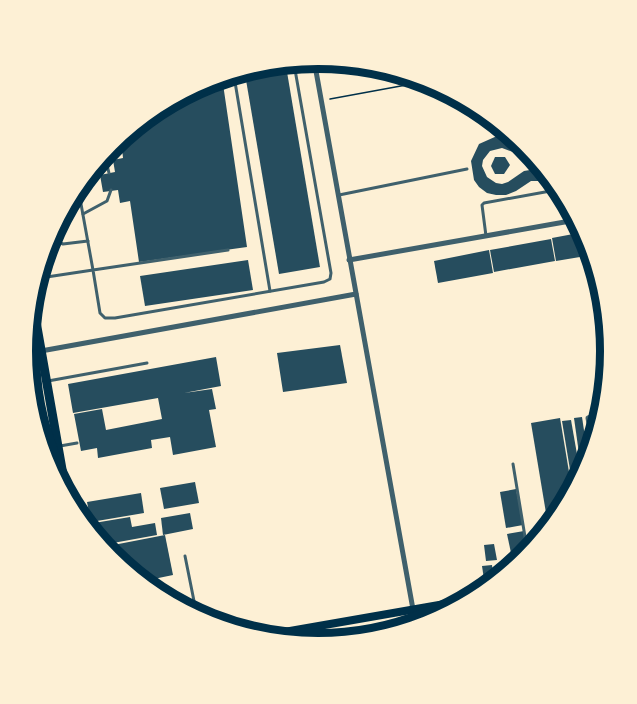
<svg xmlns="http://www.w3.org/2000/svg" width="637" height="704" viewBox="0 0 637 704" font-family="Cabin,sans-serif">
	<rect width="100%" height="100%" fill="#fdf0d5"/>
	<g fill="#264d5e">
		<polygon points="286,66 320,267 279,274 245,74"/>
		<polygon points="223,84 247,247 139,262 130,201 120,203 118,190 103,192 100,175 115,172 113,160 123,158 121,139 197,88"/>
		<polygon points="497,136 520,141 530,151 513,152 502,148 490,151 483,160 482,166 487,177 496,183 502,184 508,182 524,171 536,169 542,170 554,187 549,188 540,181 531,181 516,191 506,195 496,195 487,193 479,187 474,180 471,161 479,144"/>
		<polygon points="495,157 505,157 510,165 504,174 495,174 491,166"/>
		<polygon points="584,232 589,240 592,255 556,261 552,238"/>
		<polygon points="551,239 555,261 494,272 490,250"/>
		<polygon points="489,250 493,273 438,283 434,261"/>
		<polygon points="248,260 253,290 145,306 140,276"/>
		<polygon points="340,345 347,383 283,392 277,353"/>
		<polygon points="216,357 221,386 184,393 212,389 216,409 209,410 216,447 173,455 170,437 151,440 152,448 98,458 97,448 81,451 74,414 102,409 106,430 162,419 158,398 73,413 68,384"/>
		<polygon points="582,417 589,464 582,475 574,418"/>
		<polygon points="560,418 572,490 548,525 531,423"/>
		<polygon points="571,420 581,477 573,488 562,421"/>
		<polygon points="195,482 199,503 164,509 160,488"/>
		<polygon points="516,489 523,525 506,528 500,492"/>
		<polygon points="141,493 144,513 91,522 87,502"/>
		<polygon points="190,513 193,529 163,535 161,518"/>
		<polygon points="130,517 132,527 155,523 157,535 102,545 88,524"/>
		<polygon points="524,531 528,556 514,567 507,534"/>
		<polygon points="165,535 173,575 144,581 111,559 103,547"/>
		<polygon points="494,544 497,560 486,561 484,545"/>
		<polygon points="492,565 494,580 485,586 482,566"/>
	</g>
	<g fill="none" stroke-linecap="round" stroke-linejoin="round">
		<polyline stroke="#003049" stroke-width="1.5" points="330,99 428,81"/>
		<g stroke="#3f606c" stroke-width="3">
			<polyline points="234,76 270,291"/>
			<polyline points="103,158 106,161 109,173"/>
			<polyline points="339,195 467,169"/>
			<polyline points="83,214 107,201 111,190"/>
			<polyline points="53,232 56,241 63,244 88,241"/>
			<polyline points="486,236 482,205 484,203 556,190"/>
			<polyline points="228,250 93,270 100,313 105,318 115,318 324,282 330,279 331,273 294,64"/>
			<polyline points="40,278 93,270 79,193"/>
			<polyline points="48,381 147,363"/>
			<polyline points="60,446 77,443"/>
			<polyline points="513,464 528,555"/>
			<polyline points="185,556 197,616"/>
		</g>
		<g stroke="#3f606c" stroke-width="5">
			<polyline points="314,60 416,626"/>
			<polyline points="349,260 576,220"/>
			<polyline points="41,351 356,294"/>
			<polyline points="43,440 56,438"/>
			<polyline points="593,446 588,418 599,413"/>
		</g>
		<g stroke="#003049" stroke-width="8">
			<polyline points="267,635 462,601"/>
			<polyline points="306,643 433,621"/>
		</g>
		<g stroke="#003049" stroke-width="9">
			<polyline points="34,310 66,492"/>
			<polyline points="26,349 34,393"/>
		</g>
	</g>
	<path d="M0 0H637V704H0ZM36 351a282 282 0 1 1 564 0a282 282 0 1 1-564 0Z" fill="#fdf0d5" fill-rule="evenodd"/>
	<path fill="none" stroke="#003049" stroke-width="8" d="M36 351a282 282 0 1 1 564 0a282 282 0 1 1-564 0Z"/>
</svg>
